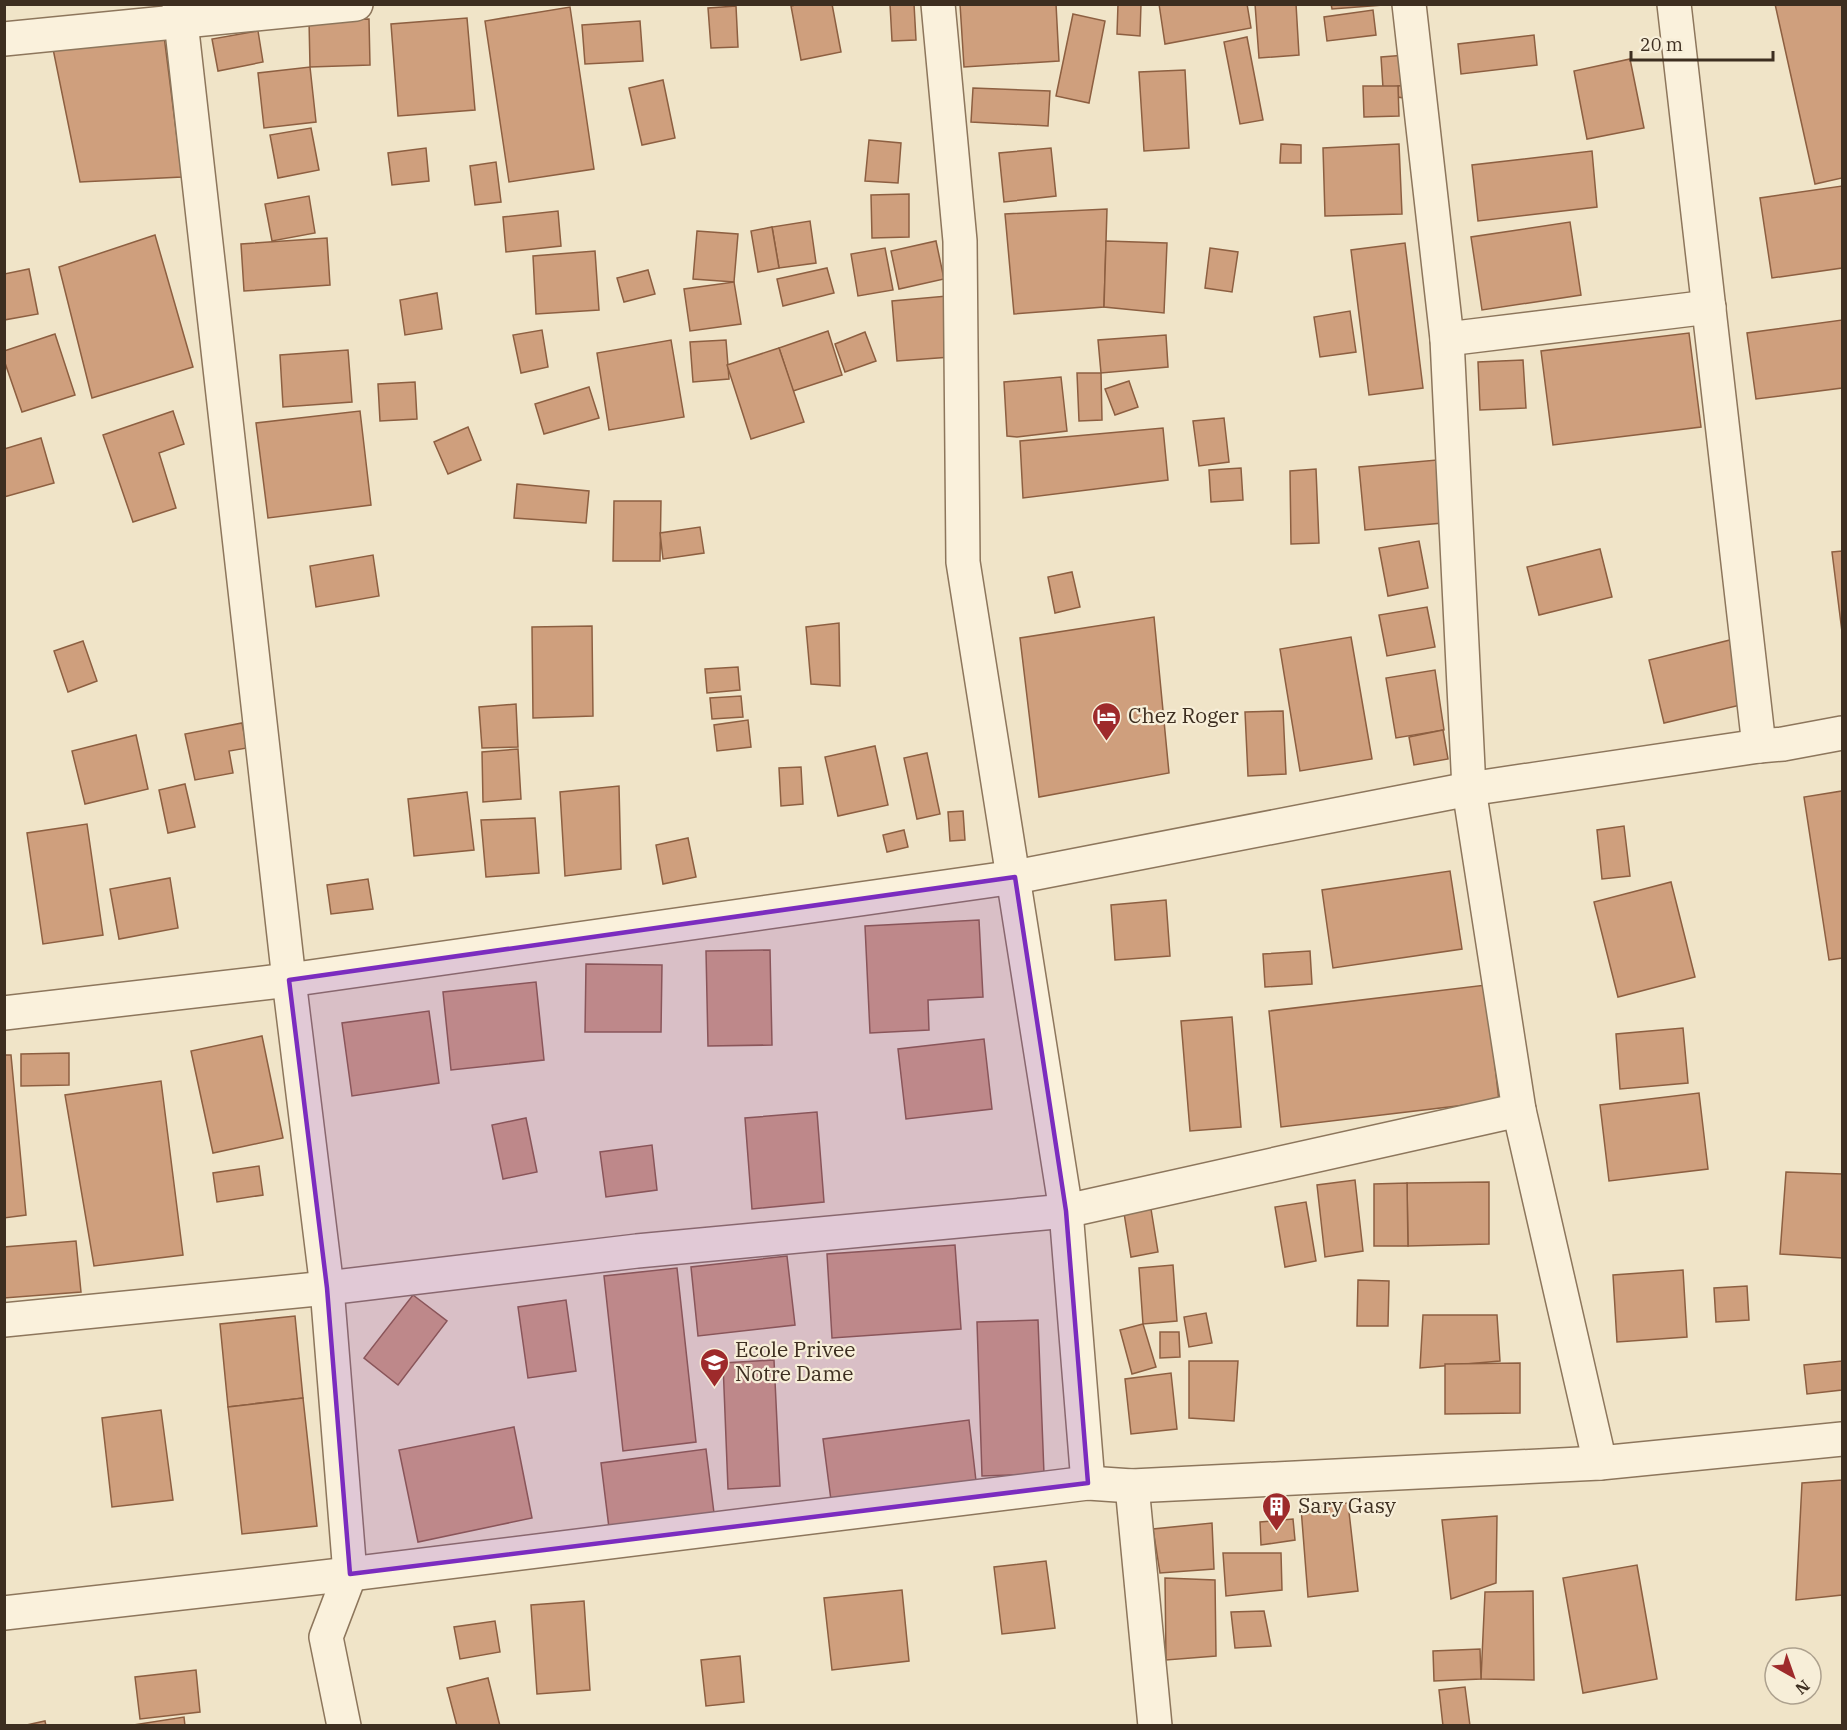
<svg xmlns="http://www.w3.org/2000/svg" width="1847" height="1730" viewBox="0 0 1847 1730" font-family="'IBM Plex Serif',serif">
	<rect width="100%" height="100%" fill="#f0e4c8"/>
	<g fill="#cf9f7d" stroke="#8d5f41" stroke-width="1.5">
		<polygon points="800,4 832,4 841,52 801,60 791,6"/>
		<polygon points="890,4 914,4 916,40 892,41"/>
		<polygon points="960,4 1056,4 1059,61 964,67"/>
		<polygon points="1118,4 1141,4 1140,36 1117,34"/>
		<polygon points="1159,4 1247,4 1251,28 1165,44"/>
		<polygon points="1255,4 1296,4 1299,55 1259,58"/>
		<polygon points="1331,4 1383,4 1383,5 1332,9"/>
		<polygon points="1775,4 1842,4 1842,178 1815,184"/>
		<polygon points="736,6 738,47 711,48 708,8"/>
		<polygon points="570,7 594,169 509,182 485,21"/>
		<polygon points="1373,10 1376,35 1327,41 1324,17"/>
		<polygon points="1073,14 1105,21 1089,103 1056,96"/>
		<polygon points="467,18 475,110 398,116 391,24"/>
		<polygon points="369,19 370,65 310,67 309,20"/>
		<polygon points="640,21 643,61 585,64 582,25"/>
		<polygon points="258,31 263,62 218,71 212,39"/>
		<polygon points="1534,35 1537,65 1461,74 1458,44"/>
		<polygon points="164,36 182,177 80,182 52,44"/>
		<polygon points="1247,37 1263,120 1240,124 1224,42"/>
		<polygon points="1406,55 1409,85 1383,88 1381,57"/>
		<polygon points="1630,59 1644,128 1587,139 1574,71"/>
		<polygon points="310,67 316,122 264,128 258,73"/>
		<polygon points="1185,70 1189,148 1144,151 1139,72"/>
		<polygon points="663,80 675,138 642,145 629,88"/>
		<polygon points="1409,85 1413,99 1397,97 1398,86"/>
		<polygon points="1363,86 1398,86 1399,116 1364,117"/>
		<polygon points="973,88 1050,91 1048,126 971,122"/>
		<polygon points="311,128 319,170 278,178 270,135"/>
		<polygon points="869,140 901,143 898,183 865,181"/>
		<polygon points="1281,144 1301,145 1301,163 1280,163"/>
		<polygon points="1399,144 1402,214 1325,216 1323,148"/>
		<polygon points="426,148 429,181 392,185 388,153"/>
		<polygon points="1051,148 1056,196 1004,202 999,153"/>
		<polygon points="1592,151 1597,207 1478,221 1472,165"/>
		<polygon points="496,162 501,202 475,205 470,166"/>
		<polygon points="1842,186 1842,268 1772,278 1760,198"/>
		<polygon points="909,194 909,237 872,238 871,195"/>
		<polygon points="309,196 315,233 272,241 265,204"/>
		<polygon points="1107,209 1104,307 1014,314 1005,214"/>
		<polygon points="558,211 561,246 506,252 503,217"/>
		<polygon points="810,221 816,263 779,268 772,227"/>
		<polygon points="1570,222 1581,295 1482,310 1471,237"/>
		<polygon points="772,227 779,268 758,272 751,231"/>
		<polygon points="697,231 738,234 734,282 693,279"/>
		<polygon points="155,235 193,367 92,398 59,267"/>
		<polygon points="327,238 330,285 244,291 241,244"/>
		<polygon points="936,241 944,279 899,289 891,251"/>
		<polygon points="1106,241 1167,243 1164,313 1104,307"/>
		<polygon points="1405,243 1423,388 1369,395 1351,250"/>
		<polygon points="885,248 893,290 858,296 851,254"/>
		<polygon points="1210,248 1238,252 1232,292 1205,288"/>
		<polygon points="595,251 599,310 536,314 533,256"/>
		<polygon points="827,268 834,293 783,306 777,279"/>
		<polygon points="29,269 38,314 4,320 4,274"/>
		<polygon points="648,270 655,294 624,302 617,278"/>
		<polygon points="734,282 741,324 690,331 684,289"/>
		<polygon points="437,293 442,329 405,335 400,300"/>
		<polygon points="947,296 951,357 897,361 892,301"/>
		<polygon points="1350,311 1356,352 1320,357 1314,317"/>
		<polygon points="1842,320 1842,388 1756,399 1747,333"/>
		<polygon points="542,330 548,367 521,373 513,335"/>
		<polygon points="828,331 842,375 793,391 779,348"/>
		<polygon points="865,332 876,361 845,372 835,344"/>
		<polygon points="1689,333 1701,427 1553,445 1541,351"/>
		<polygon points="55,334 75,395 22,412 4,360 4,351"/>
		<polygon points="1166,335 1168,367 1101,373 1098,340"/>
		<polygon points="671,340 684,417 609,430 597,353"/>
		<polygon points="726,340 729,379 693,382 690,342"/>
		<polygon points="779,348 804,422 751,439 727,365"/>
		<polygon points="348,350 352,402 283,407 280,355"/>
		<polygon points="1523,360 1526,408 1480,410 1478,362"/>
		<polygon points="1077,373 1101,373 1102,420 1079,421"/>
		<polygon points="1061,377 1067,431 1017,437 1007,436 1004,382"/>
		<polygon points="1129,381 1138,407 1115,415 1105,389"/>
		<polygon points="415,382 417,419 380,421 378,384"/>
		<polygon points="589,387 599,418 544,434 535,404"/>
		<polygon points="173,411 184,444 159,453 176,508 133,522 103,435"/>
		<polygon points="360,411 371,505 268,518 256,423"/>
		<polygon points="1224,418 1229,462 1199,466 1193,421"/>
		<polygon points="468,427 481,460 448,474 434,442"/>
		<polygon points="1163,428 1168,480 1023,498 1020,441"/>
		<polygon points="41,438 54,483 4,497 4,449"/>
		<polygon points="1437,460 1443,523 1365,530 1359,467"/>
		<polygon points="1241,468 1243,500 1211,502 1209,470"/>
		<polygon points="1316,469 1319,543 1291,544 1290,471"/>
		<polygon points="517,484 589,491 586,523 514,518"/>
		<polygon points="614,501 661,501 660,561 613,561"/>
		<polygon points="700,527 704,553 663,559 660,533"/>
		<polygon points="1419,541 1428,588 1388,596 1379,548"/>
		<polygon points="1600,549 1612,597 1539,615 1527,567"/>
		<polygon points="1842,551 1842,632 1832,552"/>
		<polygon points="373,555 379,596 316,607 310,566"/>
		<polygon points="1072,572 1080,607 1055,613 1048,577"/>
		<polygon points="1427,607 1435,647 1387,656 1379,615"/>
		<polygon points="1154,617 1169,773 1039,797 1020,638"/>
		<polygon points="839,623 840,686 811,684 806,627"/>
		<polygon points="592,626 593,716 533,718 532,627"/>
		<polygon points="1351,637 1372,759 1300,771 1280,649"/>
		<polygon points="1734,639 1749,703 1664,723 1649,660"/>
		<polygon points="83,641 97,681 68,692 54,651"/>
		<polygon points="738,667 740,690 707,693 705,669"/>
		<polygon points="1435,670 1444,730 1396,738 1386,678"/>
		<polygon points="741,696 743,717 712,719 710,698"/>
		<polygon points="516,704 518,747 482,748 479,707"/>
		<polygon points="1283,711 1286,774 1248,776 1245,712"/>
		<polygon points="748,720 751,747 717,751 714,725"/>
		<polygon points="242,723 247,748 229,751 233,773 195,780 185,734"/>
		<polygon points="1443,730 1448,759 1414,765 1409,737"/>
		<polygon points="136,735 148,789 85,804 72,751"/>
		<polygon points="875,746 888,805 838,816 825,757"/>
		<polygon points="518,749 521,799 483,802 482,752"/>
		<polygon points="927,753 940,814 917,819 904,758"/>
		<polygon points="801,767 803,804 781,806 779,768"/>
		<polygon points="185,784 195,827 168,833 159,790"/>
		<polygon points="619,786 621,869 565,876 560,792"/>
		<polygon points="1842,791 1842,958 1829,960 1804,797"/>
		<polygon points="467,792 474,850 414,856 408,799"/>
		<polygon points="963,811 965,840 950,841 948,812"/>
		<polygon points="535,818 539,873 486,877 481,820"/>
		<polygon points="87,824 103,935 43,944 27,833"/>
		<polygon points="1624,826 1630,876 1602,879 1597,830"/>
		<polygon points="904,830 908,847 887,852 883,835"/>
		<polygon points="688,838 696,877 663,884 656,845"/>
		<polygon points="1450,871 1462,949 1333,968 1322,890"/>
		<polygon points="170,878 178,928 119,939 110,889"/>
		<polygon points="368,879 373,909 331,914 327,885"/>
		<polygon points="1671,882 1695,977 1618,997 1594,902"/>
		<polygon points="1166,900 1170,956 1115,960 1111,905"/>
		<polygon points="979,920 983,997 928,1000 929,1030 870,1033 865,926"/>
		<polygon points="770,950 772,1045 708,1046 706,951"/>
		<polygon points="1310,951 1312,984 1265,987 1263,954"/>
		<polygon points="586,964 662,965 661,1032 585,1032"/>
		<polygon points="536,982 544,1060 451,1070 443,992"/>
		<polygon points="1486,985 1499,1101 1281,1127 1269,1011"/>
		<polygon points="429,1011 439,1083 352,1096 342,1023"/>
		<polygon points="1232,1017 1241,1127 1190,1131 1181,1021"/>
		<polygon points="1683,1028 1688,1083 1620,1089 1616,1034"/>
		<polygon points="262,1036 283,1138 213,1153 191,1051"/>
		<polygon points="984,1039 992,1109 906,1119 898,1049"/>
		<polygon points="69,1053 69,1085 21,1086 21,1054"/>
		<polygon points="4,1055 11,1055 26,1215 4,1218"/>
		<polygon points="161,1081 183,1255 94,1266 65,1095"/>
		<polygon points="1699,1093 1708,1169 1609,1181 1600,1105"/>
		<polygon points="817,1112 824,1202 752,1209 745,1118"/>
		<polygon points="526,1118 537,1172 503,1179 492,1125"/>
		<polygon points="652,1145 657,1190 606,1197 600,1152"/>
		<polygon points="259,1166 263,1195 217,1202 213,1173"/>
		<polygon points="1786,1172 1842,1174 1842,1258 1780,1254"/>
		<polygon points="1355,1180 1363,1251 1325,1257 1317,1185"/>
		<polygon points="1489,1182 1489,1244 1408,1246 1407,1183"/>
		<polygon points="1407,1183 1408,1246 1374,1246 1374,1184"/>
		<polygon points="1306,1202 1316,1261 1285,1267 1275,1207"/>
		<polygon points="1151,1209 1158,1252 1131,1257 1124,1213"/>
		<polygon points="76,1241 81,1292 4,1298 4,1247"/>
		<polygon points="955,1245 961,1329 832,1338 827,1254"/>
		<polygon points="787,1256 795,1325 698,1336 691,1267"/>
		<polygon points="1173,1265 1177,1321 1143,1324 1139,1268"/>
		<polygon points="677,1268 696,1442 623,1451 604,1276"/>
		<polygon points="1683,1270 1687,1337 1617,1342 1613,1275"/>
		<polygon points="1358,1280 1389,1281 1388,1326 1357,1326"/>
		<polygon points="1747,1286 1749,1320 1716,1322 1714,1288"/>
		<polygon points="413,1295 447,1321 398,1385 364,1358"/>
		<polygon points="566,1300 576,1371 528,1378 518,1307"/>
		<polygon points="1206,1313 1212,1343 1189,1347 1184,1317"/>
		<polygon points="1423,1315 1497,1315 1500,1361 1420,1368"/>
		<polygon points="295,1316 303,1398 228,1407 220,1324"/>
		<polygon points="1038,1320 1044,1474 982,1476 977,1322"/>
		<polygon points="1143,1324 1156,1367 1132,1374 1120,1330"/>
		<polygon points="1160,1332 1179,1332 1180,1357 1160,1358"/>
		<polygon points="774,1360 780,1486 728,1489 723,1363"/>
		<polygon points="1189,1361 1238,1361 1234,1421 1189,1418"/>
		<polygon points="1842,1361 1842,1390 1807,1394 1804,1365"/>
		<polygon points="1520,1363 1520,1413 1445,1414 1445,1364"/>
		<polygon points="1171,1373 1177,1429 1131,1434 1125,1379"/>
		<polygon points="303,1398 317,1526 242,1534 228,1407"/>
		<polygon points="161,1410 173,1500 112,1507 102,1418"/>
		<polygon points="969,1420 976,1481 831,1500 823,1439"/>
		<polygon points="514,1427 532,1518 418,1542 399,1450"/>
		<polygon points="706,1449 714,1513 609,1528 601,1463"/>
		<polygon points="1842,1480 1842,1595 1796,1600 1802,1483"/>
		<polygon points="1348,1503 1358,1591 1308,1597 1301,1508"/>
		<polygon points="1497,1516 1496,1583 1451,1599 1442,1520"/>
		<polygon points="1293,1519 1295,1540 1261,1545 1260,1522"/>
		<polygon points="1212,1523 1214,1569 1160,1573 1153,1529"/>
		<polygon points="1223,1553 1281,1553 1282,1590 1226,1596"/>
		<polygon points="1046,1561 1055,1628 1002,1634 994,1567"/>
		<polygon points="1637,1565 1657,1679 1583,1693 1563,1578"/>
		<polygon points="1165,1578 1215,1580 1216,1656 1166,1660"/>
		<polygon points="902,1590 909,1661 832,1670 824,1598"/>
		<polygon points="1533,1591 1534,1680 1481,1679 1485,1592"/>
		<polygon points="584,1601 590,1690 537,1694 531,1605"/>
		<polygon points="1264,1611 1271,1646 1235,1648 1231,1612"/>
		<polygon points="495,1621 500,1652 460,1659 454,1627"/>
		<polygon points="1480,1649 1481,1679 1434,1681 1433,1651"/>
		<polygon points="740,1656 744,1702 706,1706 701,1660"/>
		<polygon points="196,1670 200,1712 140,1719 135,1677"/>
		<polygon points="488,1678 500,1726 457,1726 447,1688"/>
		<polygon points="1465,1687 1470,1726 1443,1726 1439,1690"/>
		<polygon points="184,1717 185,1726 127,1726"/>
		<polygon points="45,1721 46,1726 22,1726"/>
	</g>
	<g fill="none" stroke-linecap="round" stroke-linejoin="round">
		<defs>
			<g id="minor">
				<polyline points="179,4 289,980 327,1288 350,1574 326,1637 344,1726"/>
				<polyline points="938,4 960,241 963,562 1066,1211 1088,1483"/>
				<polyline points="1409,4 1447,339 1469,789 1519,1110 1600,1463 1842,1439"/>
				<polyline points="1674,4 1759,746"/>
				<polyline points="4,39 356,4"/>
				<polyline points="1447,339 1709,307"/>
				<polyline points="4,1013 289,980 1015,877 1469,789 1759,746 1783,744 1842,733"/>
				<polyline points="4,1320 327,1288 637,1251 1066,1211 1519,1110"/>
				<polyline points="1132,1486 1155,1726"/>
				<polyline points="4,1613 350,1574 1088,1483 1132,1486 1600,1463"/>
			</g>
		</defs>
		<use href="#minor" stroke="#8d765c" stroke-width="36"/>
		<use href="#minor" stroke="#faf1dc" stroke-width="33"/>
	</g>
	<path fill="#7b2cbf" fill-opacity="0.2" stroke="#7b2cbf" stroke-width="4.5" stroke-linejoin="round" d="M1015 877 1066 1211 1088 1483 350 1574 327 1288 289 980Z"/>
	<defs>
		<symbol id="hotel-pin" viewBox="-11 -11 22 30"><path d="M0 17L-7.5 6A9.5 9.5 0 1 1 7.5 6Z" fill="#9e2a2b" stroke="#f7eed8"/><path d="M-6-4.5h1.5V1H6V5H4.5V3h-9V5H-6ZM-4 0a1.8 1.8 0 1 1 3.6 0ZM.5 0V-2.5h3Q6-2.5 6 0Z" fill="#fff"/></symbol>
		<symbol id="school-pin" viewBox="-11 -11 22 30"><path d="M0 17L-7.5 6A9.5 9.5 0 1 1 7.5 6Z" fill="#9e2a2b" stroke="#f7eed8"/><path d="M0-5L7-2L0 1L-7-2ZM-4 1L0 2.5L4 1V4Q0 6-4 4Z" fill="#fff"/></symbol>
		<symbol id="building-pin" viewBox="-11 -11 22 30"><path d="M0 17L-7.5 6A9.5 9.5 0 1 1 7.5 6Z" fill="#9e2a2b" stroke="#f7eed8"/><path d="M-4-6H4V6H1V3H-1V6H-4ZM-2.5-4.3h1.7v1.8h-1.7ZM.8-4.3h1.7v1.8H.8ZM-2.5-1h1.7V.8h-1.7ZM.8-1h1.7V.8H.8Z" fill="#fff"/></symbol>
	</defs>
	<g fill-rule="evenodd">
		<use href="#hotel-pin" x="1090" y="700" width="33" height="45"/>
		<use href="#school-pin" x="698" y="1346" width="33" height="45"/>
		<use href="#building-pin" x="1260" y="1490" width="33" height="45"/>
	</g>
	<g text-anchor="middle" stroke-width="4.5" stroke-linejoin="round" paint-order="stroke">
		<g font-size="21" fill="#3d2e20" stroke="#f7eed8" text-anchor="start">
			<text x="1128" y="723">Chez Roger</text>
			<text x="735" y="1357">Ecole Privee<tspan x="735" dy="24">Notre Dame</tspan></text>
			<text x="1298" y="1513">Sary Gasy</text>
		</g>
	</g>
	<rect width="1847" height="1730" fill="none" stroke="#3d2e20" stroke-width="12"/>
	<g transform="translate(1793 1676) rotate(140)"><circle r="28" fill="#f7eed8" stroke="#ada18e" stroke-width="1.5"/>
	<path d="M0-4.5L10 22L0 15L-10 22Z" fill="#9e2a2b"/>
	<text y="-9" font-size="16" font-weight="bold" text-anchor="middle" fill="#3d2e20">N</text>
	</g>
	<path d="M1631 51v9h142v-9" fill="none" stroke="#3d2e20" stroke-width="3"/>
	<text x="1640" y="51" font-size="18" fill="#3d2e20" stroke="#f7eed8" stroke-width="4.5" paint-order="stroke">20 m</text>
</svg>
